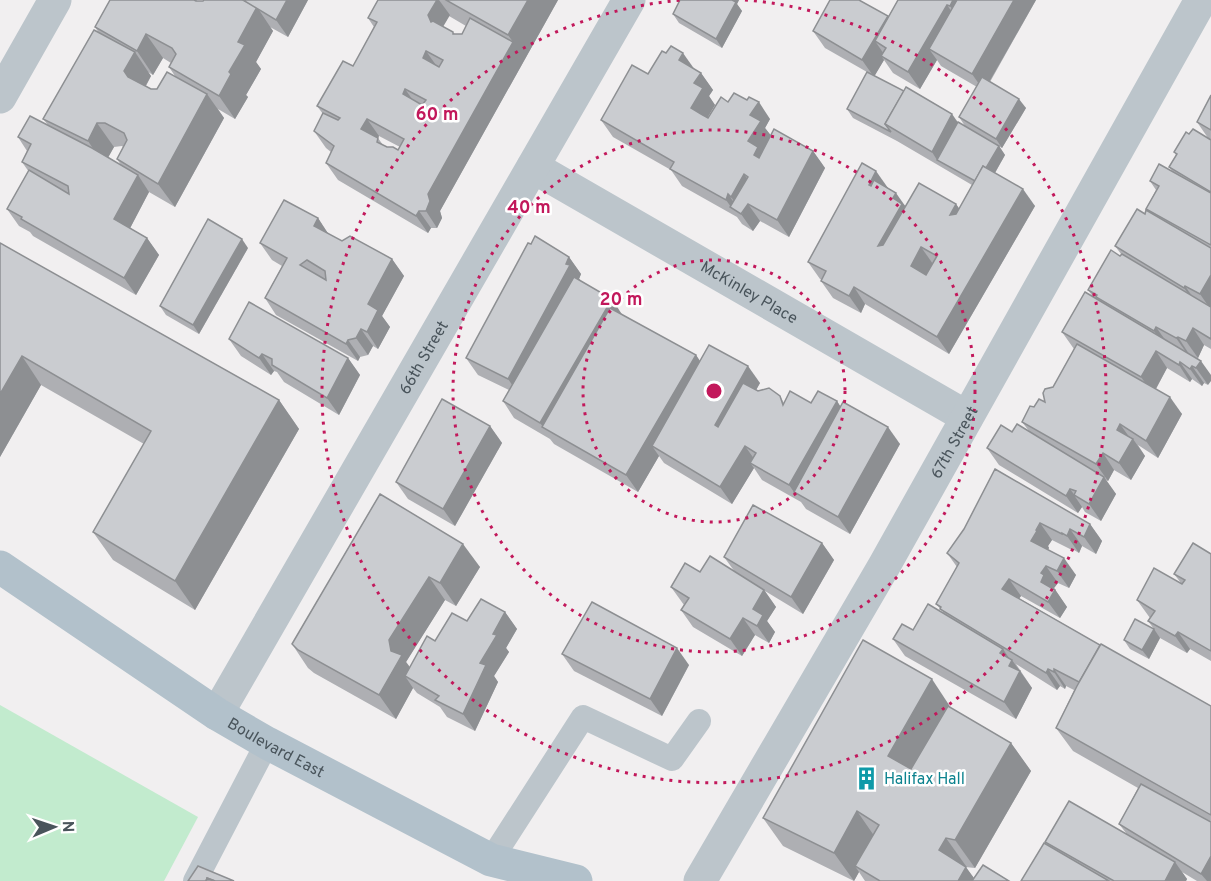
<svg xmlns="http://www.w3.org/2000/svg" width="1211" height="881" viewBox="0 0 1211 881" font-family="Overpass,sans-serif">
	<rect width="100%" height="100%" fill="#f1eff0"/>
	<polygon fill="#c2ebce" points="0,705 198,817 164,881 0,881"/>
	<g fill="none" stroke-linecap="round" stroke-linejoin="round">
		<g stroke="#bcc5cb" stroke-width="24">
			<polyline points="491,860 583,717 672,759 699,721"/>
			<polyline points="195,881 267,743"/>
		</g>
		<g stroke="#bcc5cb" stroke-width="33">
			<polyline points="0,97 55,0"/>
			<path id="s1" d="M533 167 967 417"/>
			<path id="s2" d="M217 714 629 0"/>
			<path id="s3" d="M700 881 884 566 1201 0"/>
		</g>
		<path stroke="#b2c1cb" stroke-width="33" id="s4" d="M0 567 217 714 267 743 491 860 576 881"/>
	</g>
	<g fill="#aeafb3" fill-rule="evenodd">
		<path d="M110 0H197V1L308 0 288 37 270 27 273 31 256 62 261 69 246 95 248 97 235 119 218 109 224 118 175 207 149 192 130 228 147 238 159 255 136 295 33 236 30 232 19 226 7 209 29 172 22 162 27 151 18 137 48 125 43 119 99 33 95 27ZM163 58 171 63 169 67 175 76 157 89H151L146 86 151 76 148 72 153 75ZM122 146 123 147 117 159 121 165 108 157 114 147Z"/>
		<path d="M378 0H558L440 211 442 218 437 228H431L428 233 338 180 326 163 331 152 326 148 314 131 323 114 317 106 353 66 374 27 368 18ZM449 16 466 26 462 34H455L443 26ZM379 136 400 147 398 150 387 147 383 145 378 138Z"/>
		<polygon points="680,0 739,0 737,4 742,11 722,48 679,23 673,14"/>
		<polygon points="898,0 1036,0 990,82 1026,108 1002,148 965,126 959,117 977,87 941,66 937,60 920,89 893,73 884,60 874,76 999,146 1005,155 995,173 1035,206 949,354 865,304 861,313 833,298 821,281 822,280 820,279 808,262 887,188 905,206 956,204 959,209 972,185 897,141 853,118 847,109 867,72 825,48 813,31 888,16 888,17"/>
		<polygon points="694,69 701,73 713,90 709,96 715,105 707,118 708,118 728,102 770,119 765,128 771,136 813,151 825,168 789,237 760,221 753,231 742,224 737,217 682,186 671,170 613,137 601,120 648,74"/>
		<polygon points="1211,95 1211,349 1204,345 1198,358 1208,385 1204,383 1202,386 1192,379 1190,382 1167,368 1156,389 1182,414 1158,458 1138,445 1145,456 1131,480 1114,470 1108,481 1106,480 1116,494 1101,521 1085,512 1082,507 1078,513 999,465 987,448 1012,432 1029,431 1022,422 1034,407 1045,402 1074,349 1062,332 1094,298 1088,290 1120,256 1121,254 1115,246 1148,211 1146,209 1156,190 1150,181 1173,172 1169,167 1176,155 1174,152 1189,134 1208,138 1197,122"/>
		<polygon points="318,218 329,235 342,241 392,259 404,276 382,316 390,327 378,349 373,346 368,355 360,357 358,361 276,315 265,298 282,266 272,260 260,243"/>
		<polygon points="0,243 279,400 299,429 195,610 113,560 93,532 144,444 41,385 0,457"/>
		<polygon points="531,244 569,257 581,274 579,279 581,281 622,315 696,355 700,361 760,383 756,390 780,396 784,403 811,403 837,401 840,407 900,444 850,534 806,509 801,502 762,480 754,468 732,504 664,463 659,456 638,492 554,444 550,439 514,418 503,401 509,390 478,375 466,358"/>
		<polygon points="248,248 199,334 166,315 160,306"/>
		<polygon points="229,339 348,358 360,375 339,415 284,382 277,372 274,371 271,375 241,356"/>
		<polygon points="490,426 502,443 455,526 408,499 396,482"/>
		<polygon points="995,469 1090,524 1102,541 1096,554 1082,546 1079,553 1074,550 1074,551 1052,540 1048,546 1049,548 1048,550 1076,575 1069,588 1058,583 1054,588 1067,607 1060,618 1021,596 1019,598 1100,645 1211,706 1211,881 1197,881 1182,872 1187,879 1186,881 1021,881 1048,846 1045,842 1126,833 1119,824 1138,788 1073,751 1056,728 1074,690 1066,686 1065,689 1060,686 1057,690 1016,664 1032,688 1016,719 905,656 893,639 913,630 943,612 936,604 957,567 947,553 964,529"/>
		<polygon points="380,494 480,567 456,606 445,600 406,662 410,667 435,641 467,621 505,612 517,629 506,648 509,652 494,676 498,682 475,731 447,717 440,707 417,693 413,688 396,719 314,673 308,668 292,644"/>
		<polygon points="822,543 834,560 803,614 765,591 776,607 767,621 775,632 769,643 755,635 742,656 693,627 681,610 684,605 671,587 700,572 735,572 724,557"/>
		<polygon points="1211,554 1211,661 1190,649 1187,653 1160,638 1149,659 1130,649 1124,640 1154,629 1148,621 1150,618 1137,600 1181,583 1174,574"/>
		<polygon points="562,654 689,665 662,716 574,671"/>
		<polygon points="951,708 1011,743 1031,771 975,868 965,867 974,878 1009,881 865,881 859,872 854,881 783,846 763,818"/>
	</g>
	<g fill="#8d8f92">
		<polygon points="287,0 308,0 288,37 276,20"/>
		<polygon points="437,0 439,0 450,15 440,32 431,22 428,15"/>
		<polygon points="528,0 558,0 440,211 442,218 437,228 426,211 428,194 513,42 508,35"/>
		<polygon points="730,0 739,0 737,4 742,11 722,48 716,39"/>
		<polygon points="953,0 975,0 962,23 950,6"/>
		<polygon points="1014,0 1036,0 984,91 972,74"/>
		<polygon points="947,5 959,22 929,49 937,60 920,89 908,72"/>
		<polygon points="257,7 273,31 256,62 261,69 246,95 248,97 235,119 219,96 229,72 238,42"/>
		<polygon points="888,16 900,33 886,48 875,41 886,57 881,56 884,60 874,77 862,60"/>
		<polygon points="146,34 163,58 153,75 137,51"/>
		<polygon points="426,51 438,68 423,58"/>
		<polygon points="135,52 151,76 141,94 128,77 124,71"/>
		<polygon points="683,53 695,70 679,60"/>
		<polygon points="701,73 713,90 709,96 715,105 703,125 691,108 694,83"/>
		<polygon points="405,89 417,106 403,94"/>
		<polygon points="207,94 224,118 175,207 158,184"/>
		<polygon points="1019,99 1026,108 1002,148 996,139"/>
		<polygon points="759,102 770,119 765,128 773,138 770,164 754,155 748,141 750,115"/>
		<polygon points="952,114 964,131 937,160 932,152"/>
		<polygon points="367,119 379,136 373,146 361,129"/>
		<polygon points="97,123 114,147 104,165 88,141"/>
		<polygon points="999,146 1005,155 984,192 978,183"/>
		<polygon points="813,151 825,168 789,237 777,220"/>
		<polygon points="876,171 888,188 881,202 869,185"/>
		<polygon points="744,174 756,191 748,204 760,221 753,231 741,214 743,213 731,197"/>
		<polygon points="138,175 149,192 126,236 114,219"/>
		<polygon points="1023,189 1035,206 949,354 937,337"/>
		<polygon points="896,193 908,210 889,263 878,246 893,198"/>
		<polygon points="728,194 740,211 731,207 726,200"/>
		<polygon points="956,204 968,221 950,215"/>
		<polygon points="419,211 431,228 428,233 416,216"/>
		<polygon points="318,218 329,235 314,226"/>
		<polygon points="147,238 159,255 136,295 124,278"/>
		<polygon points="242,239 248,248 199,334 193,325"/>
		<polygon points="921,247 933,264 923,283 911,266"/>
		<polygon points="569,257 581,274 579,279 582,282 520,396 508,379"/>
		<polygon points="392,259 404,276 382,316 390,327 378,349 367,332 368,304"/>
		<polygon points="1211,275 1211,310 1200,294"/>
		<polygon points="1185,286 1197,303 1196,305 1184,288"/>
		<polygon points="854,287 865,304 861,313 849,296"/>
		<polygon points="612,299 623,316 544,428 540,423"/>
		<polygon points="1156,327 1168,344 1166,348 1154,331"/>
		<polygon points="1193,328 1204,345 1198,358 1186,341"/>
		<polygon points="361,329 373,346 368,355 356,338"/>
		<polygon points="1178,337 1189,354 1188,355 1176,338"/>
		<polygon points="348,340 360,357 358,361 346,344"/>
		<polygon points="1156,351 1167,368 1153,394 1141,377"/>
		<polygon points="262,354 274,371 271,375 259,358"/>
		<polygon points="696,355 707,372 652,446 659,456 638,492 626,475"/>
		<polygon points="22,356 41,385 0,457 0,394"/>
		<polygon points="348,358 360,375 339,415 327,398"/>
		<polygon points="1201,361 1211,375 1211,381 1208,385 1196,368"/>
		<polygon points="1180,362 1192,379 1190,382 1179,365"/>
		<polygon points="748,366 760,383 727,442 715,425"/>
		<polygon points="1192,366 1204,383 1202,386 1190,369"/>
		<polygon points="1170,397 1182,414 1158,458 1146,441"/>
		<polygon points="279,400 299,429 195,610 175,581"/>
		<polygon points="837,401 848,418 794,492 801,502 789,485"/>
		<polygon points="1120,424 1132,441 1133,439 1145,456 1131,480 1119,463 1117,430"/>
		<polygon points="490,426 502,443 455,526 443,509"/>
		<polygon points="888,427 900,444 850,534 838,517"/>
		<polygon points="745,446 757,463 750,463 754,468 732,504 720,487"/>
		<polygon points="1103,453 1114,470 1108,481 1096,464"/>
		<polygon points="1104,477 1116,494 1101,521 1089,504"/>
		<polygon points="1070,489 1076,497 1074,495 1082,507 1078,513 1066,496"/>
		<polygon points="1040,523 1052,540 1048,546 1049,548 1043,558 1031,541"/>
		<polygon points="1090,524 1102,541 1096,554 1084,537"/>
		<polygon points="1070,529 1082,546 1079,553 1067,536"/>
		<polygon points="822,543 834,560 803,614 791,597"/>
		<polygon points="463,544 480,567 456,606 440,583"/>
		<polygon points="1064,558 1076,575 1069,588 1057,571"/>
		<polygon points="1046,566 1058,583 1054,588 1067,607 1060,618 1048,602 1041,582 1041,573"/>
		<polygon points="429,577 445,600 406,662 418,679 405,676 413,688 396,719 379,695 391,651 389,640"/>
		<polygon points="1009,579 1021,596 1014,606 1002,589"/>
		<polygon points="764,590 776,607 767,621 775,632 769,643 757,626 753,609"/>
		<polygon points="505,612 517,629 506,648 509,652 494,676 498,682 475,731 463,714 480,663 493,634"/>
		<polygon points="743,618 755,635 742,656 730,639"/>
		<polygon points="1154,629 1160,638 1149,659 1142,650"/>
		<polygon points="1178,632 1190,649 1187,653 1175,636"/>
		<polygon points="677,648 689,665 662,716 650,699"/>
		<polygon points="1003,649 1011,661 1012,660 1032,688 1016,719 1004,702 1000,653"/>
		<polygon points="1048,669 1060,686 1057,690 1046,673"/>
		<polygon points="1054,669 1066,686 1065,689 1054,672"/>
		<polygon points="932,679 951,708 908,784 888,756"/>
		<polygon points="1011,743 1031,771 975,868 955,840"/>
		<polygon points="857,811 877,840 855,866 859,872 854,881 834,853"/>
		<polygon points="946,838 966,866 959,879 939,850"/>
		<polygon points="1211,856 1211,881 1207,881 1201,874"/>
		<polygon points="1175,862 1187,879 1186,881 1165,881"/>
		<polygon points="966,867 976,881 958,881"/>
	</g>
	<g fill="#caccd0" stroke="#8d8f92" stroke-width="1.5" fill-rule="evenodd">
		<polygon points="110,0 194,0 196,1 203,1 204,0 243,0 257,7 238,42 245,45 229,72 231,74 219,96 169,67 176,54 172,48 146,34 137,51 95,27"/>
		<polygon points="243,0 287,0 276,20"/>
		<path d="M378 0H437L428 15 431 22 433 21 453 32V34H462L470 18 513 42 428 194 430 201 426 211H419L416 216 326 163 334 146 314 131 323 113 338 120 340 118 317 106 343 61 353 66 377 22 368 18ZM426 51 443 60 439 67 423 58ZM405 89 426 100 422 105 403 94ZM367 119 404 139 398 150 393 147H387L377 142 378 138 361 129Z"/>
		<polygon points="446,0 528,0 508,35"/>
		<polygon points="680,0 732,0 736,2 716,39 673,14"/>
		<polygon points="830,0 859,0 888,16 862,60 813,31"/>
		<polygon points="898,0 953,0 950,6 947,5 908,72 881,56 886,48 875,41"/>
		<polygon points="957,0 1014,0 972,74 929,49"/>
		<polygon points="94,30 135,52 124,71 128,77 151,89 157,89 167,72 207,94 158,184 117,159 127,140 124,133 105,123 97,123 88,141 43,119"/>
		<polygon points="671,46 683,53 679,60 701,73 694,83 703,88 691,108 701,114 708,118 721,97 728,102 734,93 747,100 749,97 759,102 750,115 761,121 748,141 758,147 754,155 759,158 774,129 813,151 777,220 748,204 741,214 730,207 748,177 744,174 731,197 728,194 726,200 670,169 674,162 601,120 632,65 648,74 662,51 666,53"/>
		<polygon points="867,72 904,91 885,124 891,132 847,109"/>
		<polygon points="982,77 1019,99 996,139 959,117"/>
		<polygon points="906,87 952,114 932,152 885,124"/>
		<polygon points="1211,95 1211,130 1197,122"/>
		<polygon points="30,116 92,148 138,175 114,219 147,238 124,278 21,219 22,217 7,209 29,170 69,194 68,186 22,162 31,144 18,137"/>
		<polygon points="958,122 999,146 986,168 983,166 975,181 937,160"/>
		<polygon points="1193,129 1211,140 1211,192 1169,167 1177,154 1174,152 1186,132 1189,134"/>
		<path d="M862 163 876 171 869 185 871 186 874 180 896 193 893 198 902 204 878 246 883 245 919 183 956 204 950 215 956 214 983 166 1023 189 937 337 854 287 849 296 821 281 826 271 808 262ZM921 247 937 256 926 275 911 266Z"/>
		<polygon points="1159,164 1211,193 1211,245 1146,209 1159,186 1150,181"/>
		<path d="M284 200 318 218 314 226 342 241 350 236 392 259 368 304 378 310 367 332 361 329 356 338 348 340 346 344 265 298 287 258 260 243ZM307 260 325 271 326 280 300 265Z"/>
		<polygon points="1137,209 1145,214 1146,210 1211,248 1211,275 1200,294 1185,286 1184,288 1115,246"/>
		<polygon points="208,219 242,239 193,325 160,306"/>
		<polygon points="535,236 569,257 566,264 570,265 508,379 466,358 528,243 531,244"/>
		<polygon points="0,243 279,400 175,581 93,532 151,431 22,356 0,394"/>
		<polygon points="1111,250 1120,256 1122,254 1211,307 1211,339 1193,328 1186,341 1178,337 1176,338 1156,327 1154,331 1096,297 1097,295 1088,290"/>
		<polygon points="574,277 612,299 540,423 503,401"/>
		<polygon points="1085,292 1201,361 1196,368 1192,366 1190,369 1180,362 1179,365 1156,351 1141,377 1062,332"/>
		<polygon points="249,302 348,358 327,398 272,365 272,359 262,354 259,358 229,339"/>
		<polygon points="610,308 696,355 626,475 542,427"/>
		<polygon points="1077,344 1170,397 1146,441 1120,424 1117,430 1133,439 1119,463 1103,453 1096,464 1022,422 1030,406 1034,407 1039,399 1045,402 1043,393 1045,389 1053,387"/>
		<polygon points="709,345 748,366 715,425 718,427 743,383 758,391 769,388 780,396 783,405 790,391 811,403 818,391 837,401 789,485 750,463 756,453 745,446 720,487 652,446"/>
		<polygon points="442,399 490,426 443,509 396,482"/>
		<polygon points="843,402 888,427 838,517 794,492"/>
		<polygon points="1017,424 1104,477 1089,504 1074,495 1076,491 1070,489 1066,496 987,448 1001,425 1012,432"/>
		<polygon points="995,469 1090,524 1084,537 1070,529 1067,536 1062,533 1062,534 1040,523 1036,530 1037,531 1031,541 1064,558 1057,571 1046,566 1041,573 1044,575 1041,582 1055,590 1048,602 1009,579 1002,589 1100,645 1079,682 1054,669 1054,672 1048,669 1046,673 940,609 941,607 936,604 959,563 947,553 964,529"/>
		<polygon points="380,494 463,544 440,583 429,577 389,640 391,651 402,655 379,695 298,650 292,644"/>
		<polygon points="753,505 822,543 791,597 724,557"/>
		<polygon points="1193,543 1211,554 1211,651 1178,632 1175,636 1148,621 1155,611 1137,600 1154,568 1182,584 1185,580 1174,574"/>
		<polygon points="710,556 764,590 753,609 763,615 757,626 743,618 730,639 681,610 689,598 671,587 685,563 700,572"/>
		<polygon points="481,599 505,612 493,634 497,635 480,663 486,665 463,714 435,700 439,696 405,676 427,636 435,641 452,613 467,621"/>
		<polygon points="592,602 677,648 650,699 562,654"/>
		<polygon points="928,604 1003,649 1000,653 1012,660 1009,666 1020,671 1004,702 893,639 902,624 913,630"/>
		<polygon points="1135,619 1154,629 1142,650 1124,640"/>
		<polygon points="863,640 932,679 888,756 911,769 948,706 1011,743 955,840 946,838 939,850 966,867 958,881 880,881 855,866 879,825 857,811 834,853 763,818"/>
		<polygon points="1101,644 1211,706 1211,815 1056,728 1077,686"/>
		<polygon points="1141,784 1211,822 1211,856 1201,874 1119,824"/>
		<polygon points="1069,801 1175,862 1165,881 1114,881 1045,842"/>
		<polygon points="1044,843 1109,881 1021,881"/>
		<polygon points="983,865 1009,881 972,881"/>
		<polygon points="198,866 234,881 215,881 207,878 206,881 188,881"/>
		<polygon points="207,878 215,881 206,881"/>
	</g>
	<g fill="none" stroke="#c2185b" stroke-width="3" stroke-dasharray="3 6">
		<circle cx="714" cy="391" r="131"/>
		<circle cx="714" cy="391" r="261"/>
		<path d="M745 0A392 392 0 1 1 683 0"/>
	</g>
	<defs>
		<symbol id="building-bare" viewBox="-9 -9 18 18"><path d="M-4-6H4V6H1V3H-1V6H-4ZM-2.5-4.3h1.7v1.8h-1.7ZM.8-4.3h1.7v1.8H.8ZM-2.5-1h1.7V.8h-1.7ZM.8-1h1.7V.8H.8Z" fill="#0f9aa8" stroke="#fff" stroke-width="2.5" paint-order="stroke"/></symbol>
	</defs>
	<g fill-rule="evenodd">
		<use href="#building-bare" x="850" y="762" width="33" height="33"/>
	</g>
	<g text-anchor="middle" stroke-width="5" stroke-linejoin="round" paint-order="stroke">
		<g font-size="16" fill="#49545b" stroke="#fff">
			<text dy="6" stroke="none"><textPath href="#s1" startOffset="250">McKinley Place</textPath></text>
			<text dy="6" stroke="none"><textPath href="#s2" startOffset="412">66th Street</textPath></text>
			<text dy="6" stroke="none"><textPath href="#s3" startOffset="507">67th Street</textPath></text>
			<text dy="6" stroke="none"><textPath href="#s4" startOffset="330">Boulevard East</textPath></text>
		</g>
		<g font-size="16" fill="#0d838f" stroke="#fff" text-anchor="start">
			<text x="884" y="784">Halifax Hall</text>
		</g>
	</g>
	<circle cx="714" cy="391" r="9" fill="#c2185b" stroke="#fff" stroke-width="3"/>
	<g font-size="18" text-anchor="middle" font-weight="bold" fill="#c2185b" stroke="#fff" stroke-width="5" stroke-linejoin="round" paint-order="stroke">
		<text x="437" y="120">60 m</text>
		<text x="529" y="213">40 m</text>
		<text x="621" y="305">20 m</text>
	</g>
	<g transform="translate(54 827) rotate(88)" stroke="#ffffff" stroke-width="4.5" paint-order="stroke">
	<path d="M0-4.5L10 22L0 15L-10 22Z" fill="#49545b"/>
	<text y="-9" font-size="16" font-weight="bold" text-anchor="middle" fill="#49545b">N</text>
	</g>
</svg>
